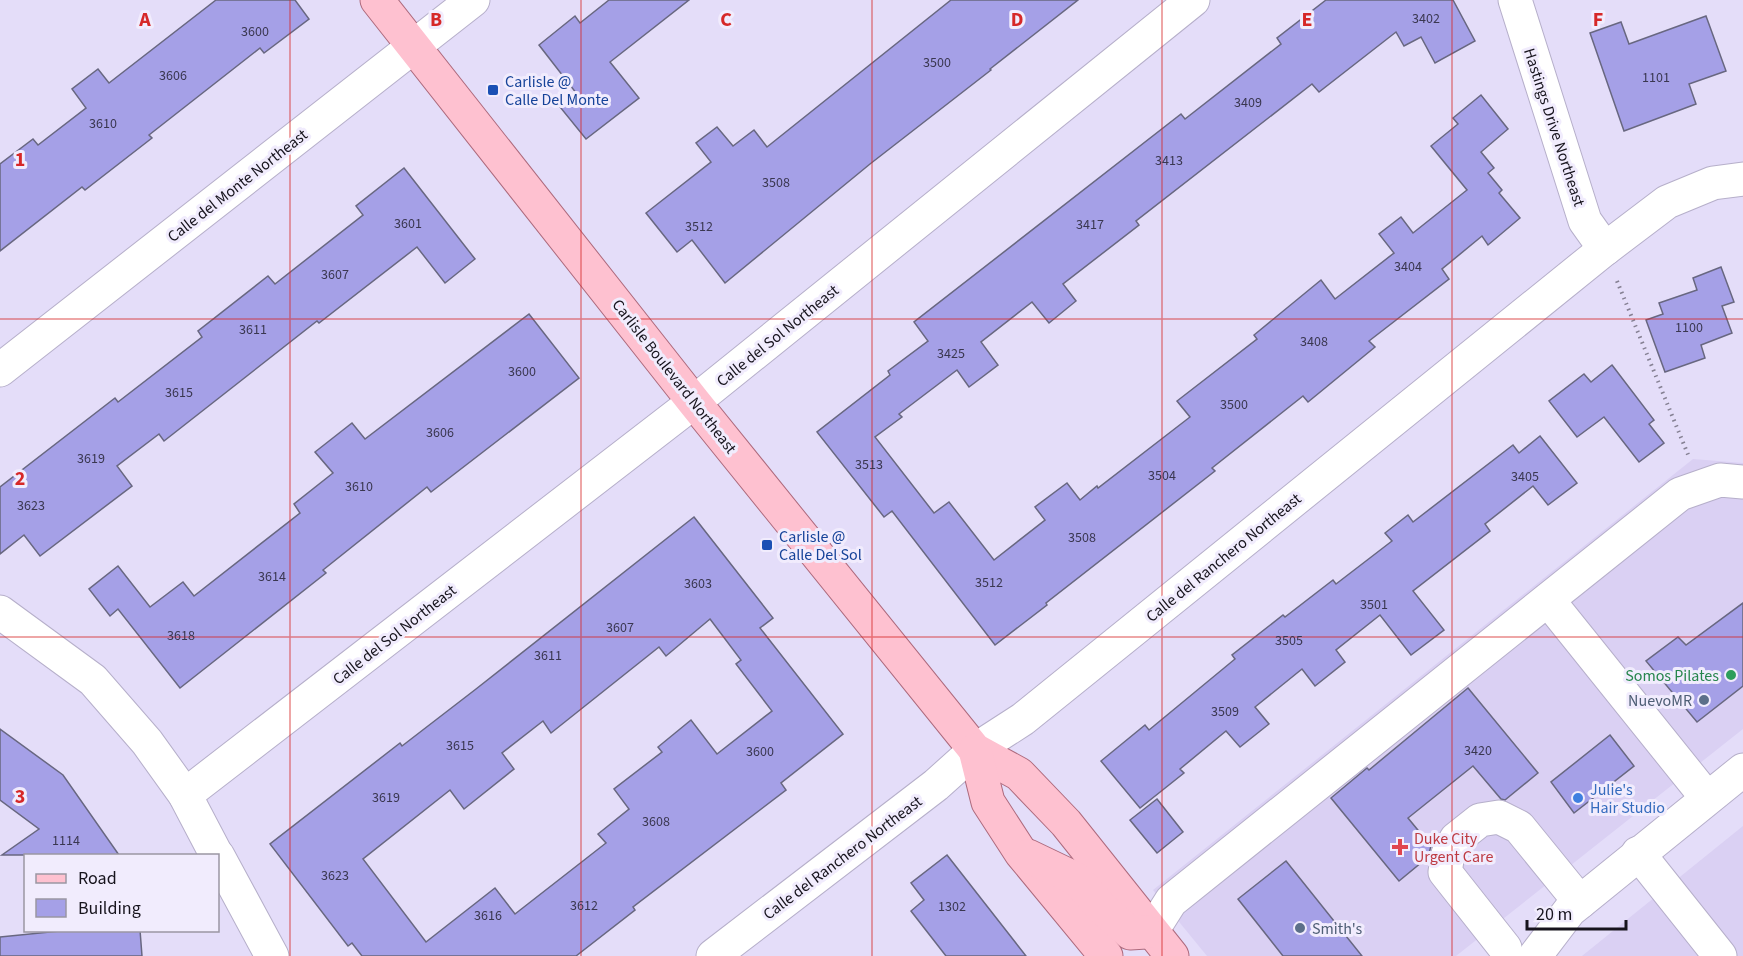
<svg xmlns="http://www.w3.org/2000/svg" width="1743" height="956" viewBox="0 0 1743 956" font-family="'Source Sans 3',sans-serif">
	<rect width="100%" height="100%" fill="#e4ddf9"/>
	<g fill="#dad0f3">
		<polygon points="1693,459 1743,463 1743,729 1456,956 1207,956 1153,890"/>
		<polygon points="1743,826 1743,956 1582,956"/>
	</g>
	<g fill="#a5a0e7" stroke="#686780" stroke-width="1.5" fill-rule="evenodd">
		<polygon points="216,0 295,0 309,19 264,53 260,48 149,135 152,138 85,190 82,187 0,251 0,164 33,139 38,145 86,108 72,89 98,69 109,83"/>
		<polygon points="609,0 689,0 610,62 639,98 586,139 560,107 577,94 539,45 575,16 580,23"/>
		<polygon points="951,0 1078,0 990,69 991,70 870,164 725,283 692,240 677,252 646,213 711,162 696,143 717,127 733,146 754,130 767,147"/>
		<polygon points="1326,0 1453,0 1475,41 1435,63 1421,37 1404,46 1396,32 1319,92 1312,84 1136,221 1139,225 1063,284 1076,301 1049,323 1032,302 981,342 998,365 969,387 957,370 899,414 902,417 875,437 934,513 949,502 994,560 1045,520 1035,507 1067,483 1080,500 1097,486 1098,488 1190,417 1177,401 1257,339 1254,335 1321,280 1335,299 1394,253 1379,234 1401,217 1413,233 1467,190 1431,146 1458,124 1453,118 1481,95 1508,129 1481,152 1494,168 1488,173 1502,190 1499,193 1520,218 1488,245 1482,236 1442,269 1449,279 1369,341 1375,347 1308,402 1303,396 1212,468 1215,471 1046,603 1047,605 995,645 892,511 884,517 817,432 890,375 888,371 928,341 914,322 1181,114 1185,119 1281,44 1277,38"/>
		<polygon points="1706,16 1726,71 1689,84 1696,104 1624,131 1590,33 1621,22 1629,44"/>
		<polygon points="404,168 475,259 445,283 417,247 319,323 317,321 164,441 159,434 117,466 132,486 40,556 24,535 0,554 0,487 115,398 118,402 202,337 198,331 268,276 275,284 363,215 356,206"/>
		<polygon points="1721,267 1734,302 1722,306 1732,333 1701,345 1705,358 1665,372 1646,320 1663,314 1659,303 1697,290 1693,278"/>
		<polygon points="529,314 579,378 431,492 427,487 323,570 326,573 180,688 118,609 110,616 89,589 118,566 150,607 183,582 194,596 300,513 294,504 333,473 315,452 352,423 365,439"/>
		<polygon points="1612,365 1654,420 1649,424 1664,443 1639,462 1604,417 1577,437 1549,401 1584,374 1591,382"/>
		<polygon points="1540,436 1577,483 1548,505 1533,486 1485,524 1490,531 1413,591 1444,630 1411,655 1380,615 1336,650 1345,662 1315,686 1302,669 1255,707 1269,724 1240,747 1226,731 1180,769 1184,773 1140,808 1101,761 1145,725 1149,730 1235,659 1232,655 1283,615 1285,617 1333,580 1336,584 1392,541 1385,533 1408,515 1413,522 1513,445 1519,453"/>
		<path d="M694 517 773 618 760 628 843 734 781 783 786 790 633 907 635 910 576 956H362L352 943 348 946 270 844 400 743 402 746 476 689ZM710 619 741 660 736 664 772 711 717 754 691 720 658 747 662 752 614 789 629 809 598 834 606 843 515 914 495 888 426 942 363 859 450 790 464 809 514 769 502 753 543 721 551 733 659 647 666 656Z"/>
		<polygon points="1743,603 1743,686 1697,722 1646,661 1678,637 1686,645"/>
		<polygon points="1468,688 1538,773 1505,800 1501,799 1473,766 1408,818 1431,846 1428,857 1399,881 1331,798 1367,768 1369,770"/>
		<polygon points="0,729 63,775 119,855 2,855 39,829 0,800"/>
		<polygon points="1610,735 1634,766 1574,813 1551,782"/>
		<polygon points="1157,799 1183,832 1157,853 1130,820"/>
		<polygon points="947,855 1026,956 946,956 911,911 924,900 911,883"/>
		<polygon points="1286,861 1362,956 1283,956 1238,899"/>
		<polygon points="70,930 140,930 142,956 0,956 0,937"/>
	</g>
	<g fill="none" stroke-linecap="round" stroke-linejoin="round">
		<defs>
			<g id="minor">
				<polyline points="1515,0 1585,221 1605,249"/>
				<polyline points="0,370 473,0"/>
				<polyline points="1548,600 1707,798"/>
				<polyline points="0,612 93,680 147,742 185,795 217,856"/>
				<polyline points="185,795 694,402 1193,0"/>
				<polyline points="1638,853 1720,956"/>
				<polyline points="218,856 272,956"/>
				<polyline points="1152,931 1171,901 1680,494 1720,480 1743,482"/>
				<polyline points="1505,948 1445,872 1448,854 1456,839 1480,820 1499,817 1519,827 1580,902"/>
				<polyline points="713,956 936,785 975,750 1023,719 1605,249 1667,202 1713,183 1743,179"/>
				<polyline points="1535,956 1570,910 1580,902 1743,770"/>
			</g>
			<g id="major">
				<polyline points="377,0 694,402 975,750 1019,774 1066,823 1172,956"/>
				<polyline points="975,750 988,802 1021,853 1106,956"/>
				<polyline points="1028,856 1076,879 1104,910 1130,933 1146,932"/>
			</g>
		</defs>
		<use href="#minor" stroke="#b6afca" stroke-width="35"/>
		<use href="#major" stroke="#ad6a7d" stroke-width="35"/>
		<polyline stroke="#858093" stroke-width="4" stroke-dasharray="1.5 4.5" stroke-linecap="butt" points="1617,281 1689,457"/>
		<use href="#minor" stroke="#fff" stroke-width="33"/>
		<use href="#major" stroke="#fec1d0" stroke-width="33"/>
	</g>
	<path fill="none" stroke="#d62828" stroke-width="1.5" stroke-opacity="0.55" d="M290 0V956M581 0V956M872 0V956M1162 0V956M1452 0V956M0 319H1743M0 637H1743"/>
	<g fill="#1a4fb4" stroke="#f1ecfd" stroke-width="2">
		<rect x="487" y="84" width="12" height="12" rx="3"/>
		<rect x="761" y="539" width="12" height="12" rx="3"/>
	</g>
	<circle fill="#2e9e5b" stroke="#f1ecfd" stroke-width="2" cx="1731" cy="675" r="6"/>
	<g fill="#5c6f8a" stroke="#f1ecfd" stroke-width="2">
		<circle cx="1704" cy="700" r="6"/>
		<circle cx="1300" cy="928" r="6"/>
	</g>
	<circle fill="#3f7fe0" stroke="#f1ecfd" stroke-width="2" cx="1578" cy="798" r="6"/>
	<path fill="#e0444e" stroke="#f1ecfd" stroke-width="2" d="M1397 838h6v6h6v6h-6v6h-6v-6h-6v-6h6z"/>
	<g text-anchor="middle" stroke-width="6" stroke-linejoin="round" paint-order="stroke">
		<g font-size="14" fill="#3a3750">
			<text x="1426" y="23">3402</text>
			<text x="255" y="36">3600</text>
			<text x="937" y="67">3500</text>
			<text x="173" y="80">3606</text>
			<text x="1656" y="82">1101</text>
			<text x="1248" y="107">3409</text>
			<text x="103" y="128">3610</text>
			<text x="1169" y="165">3413</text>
			<text x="776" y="187">3508</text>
			<text x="408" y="228">3601</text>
			<text x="1090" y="229">3417</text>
			<text x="699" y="231">3512</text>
			<text x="1408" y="271">3404</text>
			<text x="335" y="279">3607</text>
			<text x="1689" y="332">1100</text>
			<text x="253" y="334">3611</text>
			<text x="1314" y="346">3408</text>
			<text x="951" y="358">3425</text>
			<text x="522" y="376">3600</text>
			<text x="179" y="397">3615</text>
			<text x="1234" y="409">3500</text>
			<text x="440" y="437">3606</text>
			<text x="91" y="463">3619</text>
			<text x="869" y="469">3513</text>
			<text x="1162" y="480">3504</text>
			<text x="1525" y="481">3405</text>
			<text x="359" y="491">3610</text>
			<text x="31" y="510">3623</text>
			<text x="1082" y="542">3508</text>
			<text x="272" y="581">3614</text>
			<text x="989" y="587">3512</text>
			<text x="698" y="588">3603</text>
			<text x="1374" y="609">3501</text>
			<text x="620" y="632">3607</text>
			<text x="181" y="640">3618</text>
			<text x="1289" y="645">3505</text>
			<text x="548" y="660">3611</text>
			<text x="1225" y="716">3509</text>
			<text x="460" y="750">3615</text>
			<text x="1478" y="755">3420</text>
			<text x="760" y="756">3600</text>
			<text x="386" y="802">3619</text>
			<text x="656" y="826">3608</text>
			<text x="66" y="845">1114</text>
			<text x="335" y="880">3623</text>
			<text x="584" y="910">3612</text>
			<text x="952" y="911">1302</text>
			<text x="488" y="920">3616</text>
		</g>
		<g font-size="16" fill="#164399" stroke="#f1ecfd" text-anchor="start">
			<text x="505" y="87">Carlisle @<tspan x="505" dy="18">Calle Del Monte</tspan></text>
			<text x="779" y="542">Carlisle @<tspan x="779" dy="18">Calle Del Sol</tspan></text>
		</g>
		<g font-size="16" fill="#17141d" stroke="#f1ecfd">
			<text transform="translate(1555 127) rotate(72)" y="6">Hastings Drive Northeast</text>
			<text transform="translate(237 185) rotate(-38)" y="6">Calle del Monte Northeast</text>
			<text transform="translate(777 335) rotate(-39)" y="6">Calle del Sol Northeast</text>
			<text transform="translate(675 376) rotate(52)" y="6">Carlisle Boulevard Northeast</text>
			<text transform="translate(1223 557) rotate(-39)" y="6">Calle del Ranchero Northeast</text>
			<text transform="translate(394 634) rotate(-38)" y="6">Calle del Sol Northeast</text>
			<text transform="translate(842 857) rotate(-37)" y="6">Calle del Ranchero Northeast</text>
		</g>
		<g font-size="16" fill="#27864d" stroke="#f1ecfd" text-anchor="end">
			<text x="1719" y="681">Somos Pilates</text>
		</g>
		<g font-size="16" fill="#4e5e75" stroke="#f1ecfd" text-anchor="end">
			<text x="1692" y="706">NuevoMR</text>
			<text x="1312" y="934" text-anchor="start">Smith's</text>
		</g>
		<g font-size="16" fill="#366cbe" stroke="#f1ecfd" text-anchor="start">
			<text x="1590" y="795">Julie's<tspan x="1590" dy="18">Hair Studio</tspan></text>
		</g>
		<g font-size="16" fill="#be3a42" stroke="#f1ecfd" text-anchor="start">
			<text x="1414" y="844">Duke City<tspan x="1414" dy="18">Urgent Care</tspan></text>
		</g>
	</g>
	<g font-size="20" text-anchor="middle" font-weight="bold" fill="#d62828" stroke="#f1ecfd" stroke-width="6" stroke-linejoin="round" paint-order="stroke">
		<text x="145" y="26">A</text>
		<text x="436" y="26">B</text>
		<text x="726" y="26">C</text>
		<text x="1017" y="26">D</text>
		<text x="1307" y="26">E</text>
		<text x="1598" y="26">F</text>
		<text x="20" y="166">1</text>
		<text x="20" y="485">2</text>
		<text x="20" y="803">3</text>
	</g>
	<rect x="24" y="854" width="195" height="78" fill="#f1ecfd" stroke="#9a96a3" stroke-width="1.5"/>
	<rect x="36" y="874" width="30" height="9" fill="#fec1d0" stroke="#9a96a3" stroke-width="1.5"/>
	<text x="78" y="884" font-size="18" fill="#17141d">Road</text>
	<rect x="36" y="899" width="30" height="18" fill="#a5a0e7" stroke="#9a96a3" stroke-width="1.5"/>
	<text x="78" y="914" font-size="18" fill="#17141d">Building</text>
	<path d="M1527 920v9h99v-9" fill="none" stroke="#17141d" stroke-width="3"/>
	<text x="1536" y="920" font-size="18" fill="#17141d" stroke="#f1ecfd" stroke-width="4.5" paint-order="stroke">20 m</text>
</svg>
